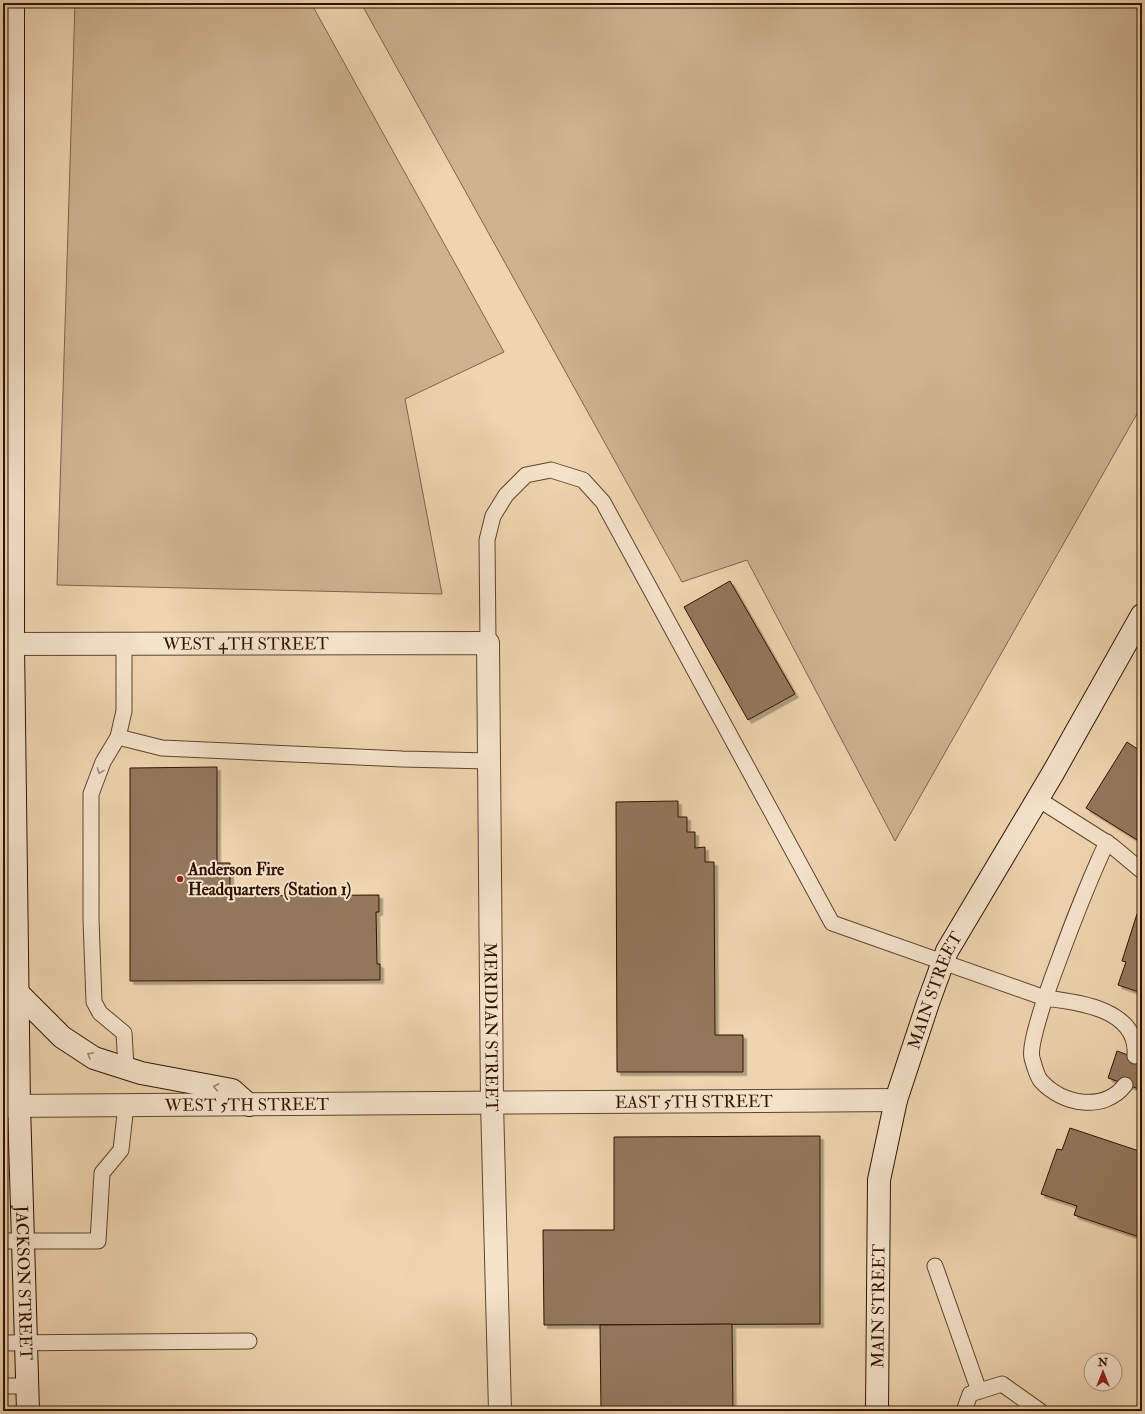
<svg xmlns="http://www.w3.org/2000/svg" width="1145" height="1414" viewBox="0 0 1145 1414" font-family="'IM FELL Double Pica',serif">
	<defs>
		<filter id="shadow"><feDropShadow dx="3.5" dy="3.5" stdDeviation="0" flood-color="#0004"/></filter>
	</defs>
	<rect width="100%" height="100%" fill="#eed4af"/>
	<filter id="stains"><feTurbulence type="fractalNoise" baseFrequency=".005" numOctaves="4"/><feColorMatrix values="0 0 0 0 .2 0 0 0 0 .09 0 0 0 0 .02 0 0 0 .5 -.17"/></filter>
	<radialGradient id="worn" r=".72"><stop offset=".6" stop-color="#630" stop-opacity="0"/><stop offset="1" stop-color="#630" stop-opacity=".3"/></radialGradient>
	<g fill="#ceb391" stroke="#806349">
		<polygon points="75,3 311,3 504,352 405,399 442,594 57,585"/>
		<polygon points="361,3 1142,3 1142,405 895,841 747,560 682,582"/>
	</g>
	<g fill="#93775b" stroke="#311301" filter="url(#shadow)">
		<polygon points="730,581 795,694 748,720 684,607"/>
		<polygon points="1127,742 1142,752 1142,843 1086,808"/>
		<polygon points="217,767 217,863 230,863 230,896 379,895 379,912 376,912 377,964 380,964 380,980 130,981 130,768"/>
		<polygon points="678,801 678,817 687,817 687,832 695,832 695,848 705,847 705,862 714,862 715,1035 743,1035 743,1072 617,1072 616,802"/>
		<polygon points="1137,914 1142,916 1142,993 1118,985 1126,962 1122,961"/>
		<polygon points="1117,1051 1142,1060 1142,1090 1108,1078"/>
		<polygon points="1070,1128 1142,1152 1142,1238 1074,1215 1077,1206 1041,1194 1057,1149 1062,1150"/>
		<polygon points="820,1136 820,1324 544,1325 543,1230 614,1230 614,1137"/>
		<polygon points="732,1324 733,1411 601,1411 600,1325"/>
	</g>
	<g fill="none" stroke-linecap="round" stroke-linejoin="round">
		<defs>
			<g id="lane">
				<path d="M488 643 487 540 493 516 506 495 526 475 551 470 583 480 603 502 832 923 1045 998C1064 945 1083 893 1107 842"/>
				<polyline points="124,644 124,711 118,737 103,762 91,794 91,920 94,1002 100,1013 124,1033 126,1068"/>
				<polyline points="118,737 162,748 402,759 489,761"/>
				<polyline points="1038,799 1112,846 1142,871"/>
				<path d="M1125 1085C1104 1112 1063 1105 1041 1081 1037 1077 1034 1065 1032 1058 1029 1046 1041 1012 1045 998 1080 1002 1139 1010 1135 1056"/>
				<polyline points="3,1241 98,1241 102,1173 121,1150 126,1105"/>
				<polyline points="935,1266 979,1391"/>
				<polyline points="3,1343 249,1341"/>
				<polyline points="3,1386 27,1386"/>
				<polyline points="964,1411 970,1394 1002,1384 1040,1411"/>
			</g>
			<g id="street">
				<path id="s1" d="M3 644 488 643 492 1103 500 1411"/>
				<path id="s2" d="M3 1106 896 1100"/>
			</g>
			<g id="secondary">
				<path id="s3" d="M13 3V644L19 1106 28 1411"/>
				<polyline points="18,993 62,1037 94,1058 141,1073 232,1090 249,1105"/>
				<path id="s4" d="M877 1411 879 1180 896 1100 928 1003 947 951 1053 773 1142 615"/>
			</g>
		</defs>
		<use href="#lane" stroke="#60432c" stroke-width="17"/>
		<use href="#street" stroke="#60432c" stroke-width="24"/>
		<use href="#secondary" stroke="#311301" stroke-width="24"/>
		<use href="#lane" stroke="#f4e3cb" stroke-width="15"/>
		<use href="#street" stroke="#f4e3cb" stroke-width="22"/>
		<use href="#secondary" stroke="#f4e3cb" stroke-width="22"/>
	</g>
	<defs><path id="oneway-chevron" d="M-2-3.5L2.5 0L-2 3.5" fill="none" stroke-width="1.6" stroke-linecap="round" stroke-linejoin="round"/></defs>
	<g stroke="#9c8570">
		<use href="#oneway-chevron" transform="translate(100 771) rotate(110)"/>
		<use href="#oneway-chevron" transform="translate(90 1055) rotate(-150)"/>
		<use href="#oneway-chevron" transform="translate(216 1087) rotate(-169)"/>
	</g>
	<circle fill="#8f2418" stroke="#f4e3cb" stroke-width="1.5" cx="180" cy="879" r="4"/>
	<g text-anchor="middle" stroke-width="4" stroke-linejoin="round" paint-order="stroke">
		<g font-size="17" fill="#311301" stroke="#f4e3cb">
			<text dy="6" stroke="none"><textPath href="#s1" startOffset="243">WEST 4TH STREET</textPath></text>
			<text dy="6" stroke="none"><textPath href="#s4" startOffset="429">MAIN STREET</textPath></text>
			<text dy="6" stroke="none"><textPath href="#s1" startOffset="869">MERIDIAN STREET</textPath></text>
			<text dy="6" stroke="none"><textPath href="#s2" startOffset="691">EAST 5TH STREET</textPath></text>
			<text dy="6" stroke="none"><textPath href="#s2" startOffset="244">WEST 5TH STREET</textPath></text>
			<text dy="6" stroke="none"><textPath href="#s3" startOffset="1280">JACKSON STREET</textPath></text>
			<text dy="6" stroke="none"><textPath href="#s4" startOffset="105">MAIN STREET</textPath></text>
		</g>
		<g font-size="17" font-weight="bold" fill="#311301" stroke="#f4e3cb" text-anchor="start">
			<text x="188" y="875">Anderson Fire<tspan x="188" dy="20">Headquarters (Station 1)</tspan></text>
		</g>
	</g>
	<rect width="1145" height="1414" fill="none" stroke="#eed4af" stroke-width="16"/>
	<rect x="4" y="4" width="1137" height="1406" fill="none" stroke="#311301" stroke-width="2"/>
	<rect x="8" y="8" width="1129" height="1398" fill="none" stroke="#311301"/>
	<g transform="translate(1103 1372)"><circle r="19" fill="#f4e3cb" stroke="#a6907a"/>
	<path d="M0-3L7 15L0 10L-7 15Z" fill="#8f2418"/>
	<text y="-6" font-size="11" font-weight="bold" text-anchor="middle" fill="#311301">N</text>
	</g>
	<rect width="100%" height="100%" filter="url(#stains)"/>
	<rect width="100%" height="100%" fill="url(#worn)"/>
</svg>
